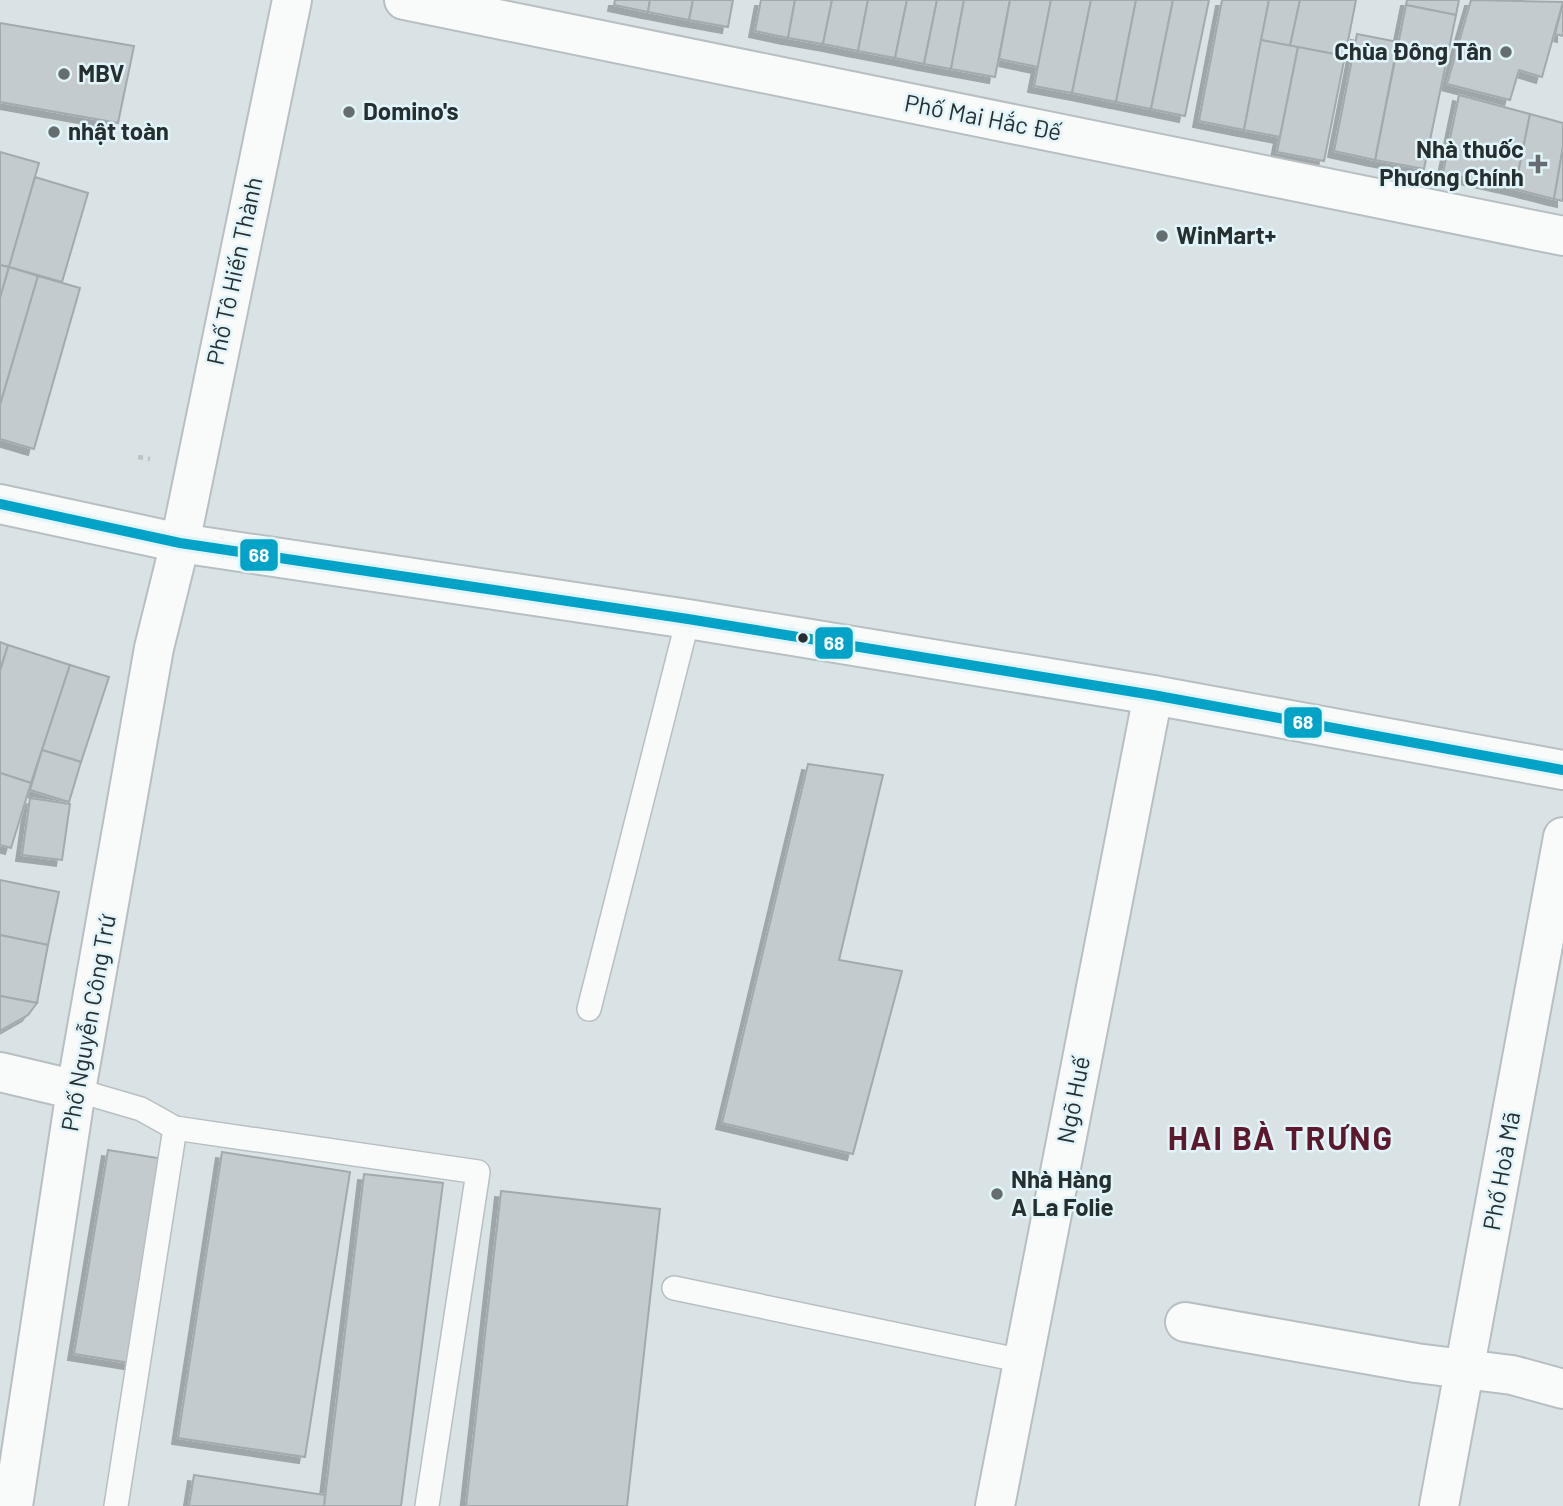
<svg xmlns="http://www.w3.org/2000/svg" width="1563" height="1506" viewBox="0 0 1563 1506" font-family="Barlow,sans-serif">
	<defs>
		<filter id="shadow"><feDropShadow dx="-6" dy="6" stdDeviation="0" flood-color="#0004"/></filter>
	</defs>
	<rect width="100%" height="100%" fill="#d9e3e6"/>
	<g fill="#c3cbce" stroke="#a3aaad" stroke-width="2" filter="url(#shadow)">
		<polygon points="615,0 650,0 648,12 614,5"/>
		<polygon points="650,0 693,0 689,20 648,12"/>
		<polygon points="693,0 733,0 728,27 689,20"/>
		<polygon points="761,0 795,0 788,38 755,31"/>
		<polygon points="795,0 832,0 823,44 788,38"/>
		<polygon points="832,0 868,0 858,51 823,44"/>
		<polygon points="868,0 907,0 895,58 858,51"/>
		<polygon points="907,0 937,0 924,64 895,58"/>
		<polygon points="937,0 964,0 951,69 924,64"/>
		<polygon points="964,0 1010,0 995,77 951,69"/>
		<polygon points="1010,0 1051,0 1038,67 999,59"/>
		<polygon points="1051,0 1091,0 1072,93 1034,86"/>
		<polygon points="1091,0 1136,0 1116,102 1072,93"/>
		<polygon points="1136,0 1173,0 1151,109 1116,102"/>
		<polygon points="1173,0 1209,0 1185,116 1151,109"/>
		<polygon points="1222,0 1269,0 1244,130 1199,121"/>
		<polygon points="1269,0 1300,0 1290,46 1261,40"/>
		<polygon points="1300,0 1356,0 1345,56 1290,46"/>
		<polygon points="1407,0 1459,0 1456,15 1406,5"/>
		<polygon points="1471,0 1563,2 1542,77 1519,70 1510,100 1447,84"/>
		<polygon points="1563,3 1563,36 1555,34"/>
		<polygon points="1406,5 1456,15 1424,169 1375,160"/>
		<polygon points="0,23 134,46 118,123 0,102"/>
		<polygon points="1357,34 1398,42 1375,160 1334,151"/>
		<polygon points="1261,40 1298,47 1280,137 1244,130"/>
		<polygon points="1298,47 1345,56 1324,161 1277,152"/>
		<polygon points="1459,95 1530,114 1515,189 1443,173"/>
		<polygon points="1530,114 1563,123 1563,147 1554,199 1515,189"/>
		<polygon points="1563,147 1563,201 1554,199"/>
		<polygon points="0,152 39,163 9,267 0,265"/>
		<polygon points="35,177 88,193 62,282 9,267"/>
		<polygon points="0,265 9,267 0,298"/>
		<polygon points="9,267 38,276 0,405 0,298"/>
		<polygon points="38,276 80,288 34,449 0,439 0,405"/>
		<polygon points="0,642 8,645 0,671"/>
		<polygon points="8,645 70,665 31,783 0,773 0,671"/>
		<polygon points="70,665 109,677 81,762 42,750"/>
		<polygon points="42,750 81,762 69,802 30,790"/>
		<polygon points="808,764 883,775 839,960 902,971 853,1154 722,1123"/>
		<polygon points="0,773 31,783 11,848 0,845"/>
		<polygon points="30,798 70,804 62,860 22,855"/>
		<polygon points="0,880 59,892 48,945 0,935"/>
		<polygon points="0,935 48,945 37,1003 0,996"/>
		<polygon points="0,996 37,1003 28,1015 0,1031"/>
		<polygon points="108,1150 164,1159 130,1363 74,1354"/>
		<polygon points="222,1152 350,1172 305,1457 178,1438"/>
		<polygon points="364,1174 443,1183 401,1506 324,1506"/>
		<polygon points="501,1191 660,1209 627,1506 466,1506"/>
		<polygon points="194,1475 325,1495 324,1506 189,1506"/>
	</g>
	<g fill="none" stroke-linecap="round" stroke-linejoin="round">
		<defs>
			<g id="service">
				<polyline points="589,1009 688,619"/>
				<polyline points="76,1090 141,1109 175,1128 478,1172 427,1506"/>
				<polyline points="674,1288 1023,1361"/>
				<polyline points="116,1506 175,1128"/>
			</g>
			<g id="minor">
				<polyline points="404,0 1563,236"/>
				<polyline points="0,1072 76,1090"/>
				<polyline points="1185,1322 1416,1363 1512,1375 1563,1389"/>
				<polyline points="995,1506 1153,695"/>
				<polyline points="1439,1506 1563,837"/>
			</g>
			<polyline id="tertiary" points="13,1506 76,1090 154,648 180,543 292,0"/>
			<polyline id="secondary" points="0,504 180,543 688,619 1153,695 1563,770"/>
		</defs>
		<use href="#service" stroke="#b7bfc2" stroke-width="26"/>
		<use href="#minor" stroke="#b7bfc2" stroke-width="42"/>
		<use href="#tertiary" stroke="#b7bfc2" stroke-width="42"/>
		<use href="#secondary" stroke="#b7bfc2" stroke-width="42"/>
		<polyline stroke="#bec3c4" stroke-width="4.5" stroke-dasharray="5 5" stroke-linecap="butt" points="138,457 150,459"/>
		<use href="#service" stroke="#f9fbfb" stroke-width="23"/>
		<use href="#minor" stroke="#f9fbfb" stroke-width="38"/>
		<use href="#tertiary" stroke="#f9fbfb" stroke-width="38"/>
		<use href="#secondary" stroke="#f9fbfb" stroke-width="38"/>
		<defs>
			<polyline id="bus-1" points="0,504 180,543 688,619 1153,695 1563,770"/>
		</defs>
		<use href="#bus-1" stroke="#e0f4f9" stroke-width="16"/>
		<use href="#bus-1" stroke="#02a3c6" stroke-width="10"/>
	</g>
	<g fill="#656d70" stroke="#e0f4f9" stroke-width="2.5">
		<circle cx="1506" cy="52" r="7"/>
		<circle cx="64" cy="74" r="7"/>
		<circle cx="349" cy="112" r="7"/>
		<circle cx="54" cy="132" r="7"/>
		<path d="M1534.5 153.5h7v7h7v7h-7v7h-7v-7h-7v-7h7z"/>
		<circle cx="1162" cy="236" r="7"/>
		<circle cx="997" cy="1194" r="7"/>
	</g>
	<circle fill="#272e30" stroke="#e0f4f9" stroke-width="2.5" cx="803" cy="638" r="6"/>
	<g text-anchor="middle" stroke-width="5" stroke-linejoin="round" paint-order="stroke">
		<g font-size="24" font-weight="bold" fill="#272e30" stroke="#e0f4f9" text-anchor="start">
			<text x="1492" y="60" text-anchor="end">Chùa Đông Tân</text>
			<text x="78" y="82">MBV</text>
			<text x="363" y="120">Domino's</text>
			<text x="68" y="140">nhật toàn</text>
			<text x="1524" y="158" text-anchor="end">Nhà thuốc<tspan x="1524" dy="28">Phương Chính</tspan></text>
			<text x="1176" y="244">WinMart+</text>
			<text x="1011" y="1188">Nhà Hàng<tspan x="1011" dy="28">A La Folie</tspan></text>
		</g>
		<g font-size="24" fill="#272e30" stroke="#e0f4f9">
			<text transform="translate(983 118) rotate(11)" y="8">Phố Mai Hắc Đế</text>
			<text transform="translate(235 271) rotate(-78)" y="8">Phố Tô Hiến Thành</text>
			<text transform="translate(89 1023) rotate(-80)" y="8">Phố Nguyễn Công Trứ</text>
			<text transform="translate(1074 1100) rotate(-79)" y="8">Ngõ Huế</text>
			<text transform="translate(1502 1171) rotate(-80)" y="8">Phố Hoà Mã</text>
		</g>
		<g font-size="32" font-weight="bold" letter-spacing="2" fill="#5c182c" stroke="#e0f4f9">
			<text x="1281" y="1150">HAI BÀ TRƯNG</text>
		</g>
	</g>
	<g stroke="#e0f4f9" stroke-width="2.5">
		<rect x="239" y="538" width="40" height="34" rx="7" fill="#02a3c6"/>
		<rect x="814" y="626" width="40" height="34" rx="7" fill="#02a3c6"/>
		<rect x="1283" y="706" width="40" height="33" rx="7" fill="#02a3c6"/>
	</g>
	<g font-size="19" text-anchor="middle" font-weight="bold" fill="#fff">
		<text x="259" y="562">68</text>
		<text x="834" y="650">68</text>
		<text x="1303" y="729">68</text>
	</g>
</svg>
